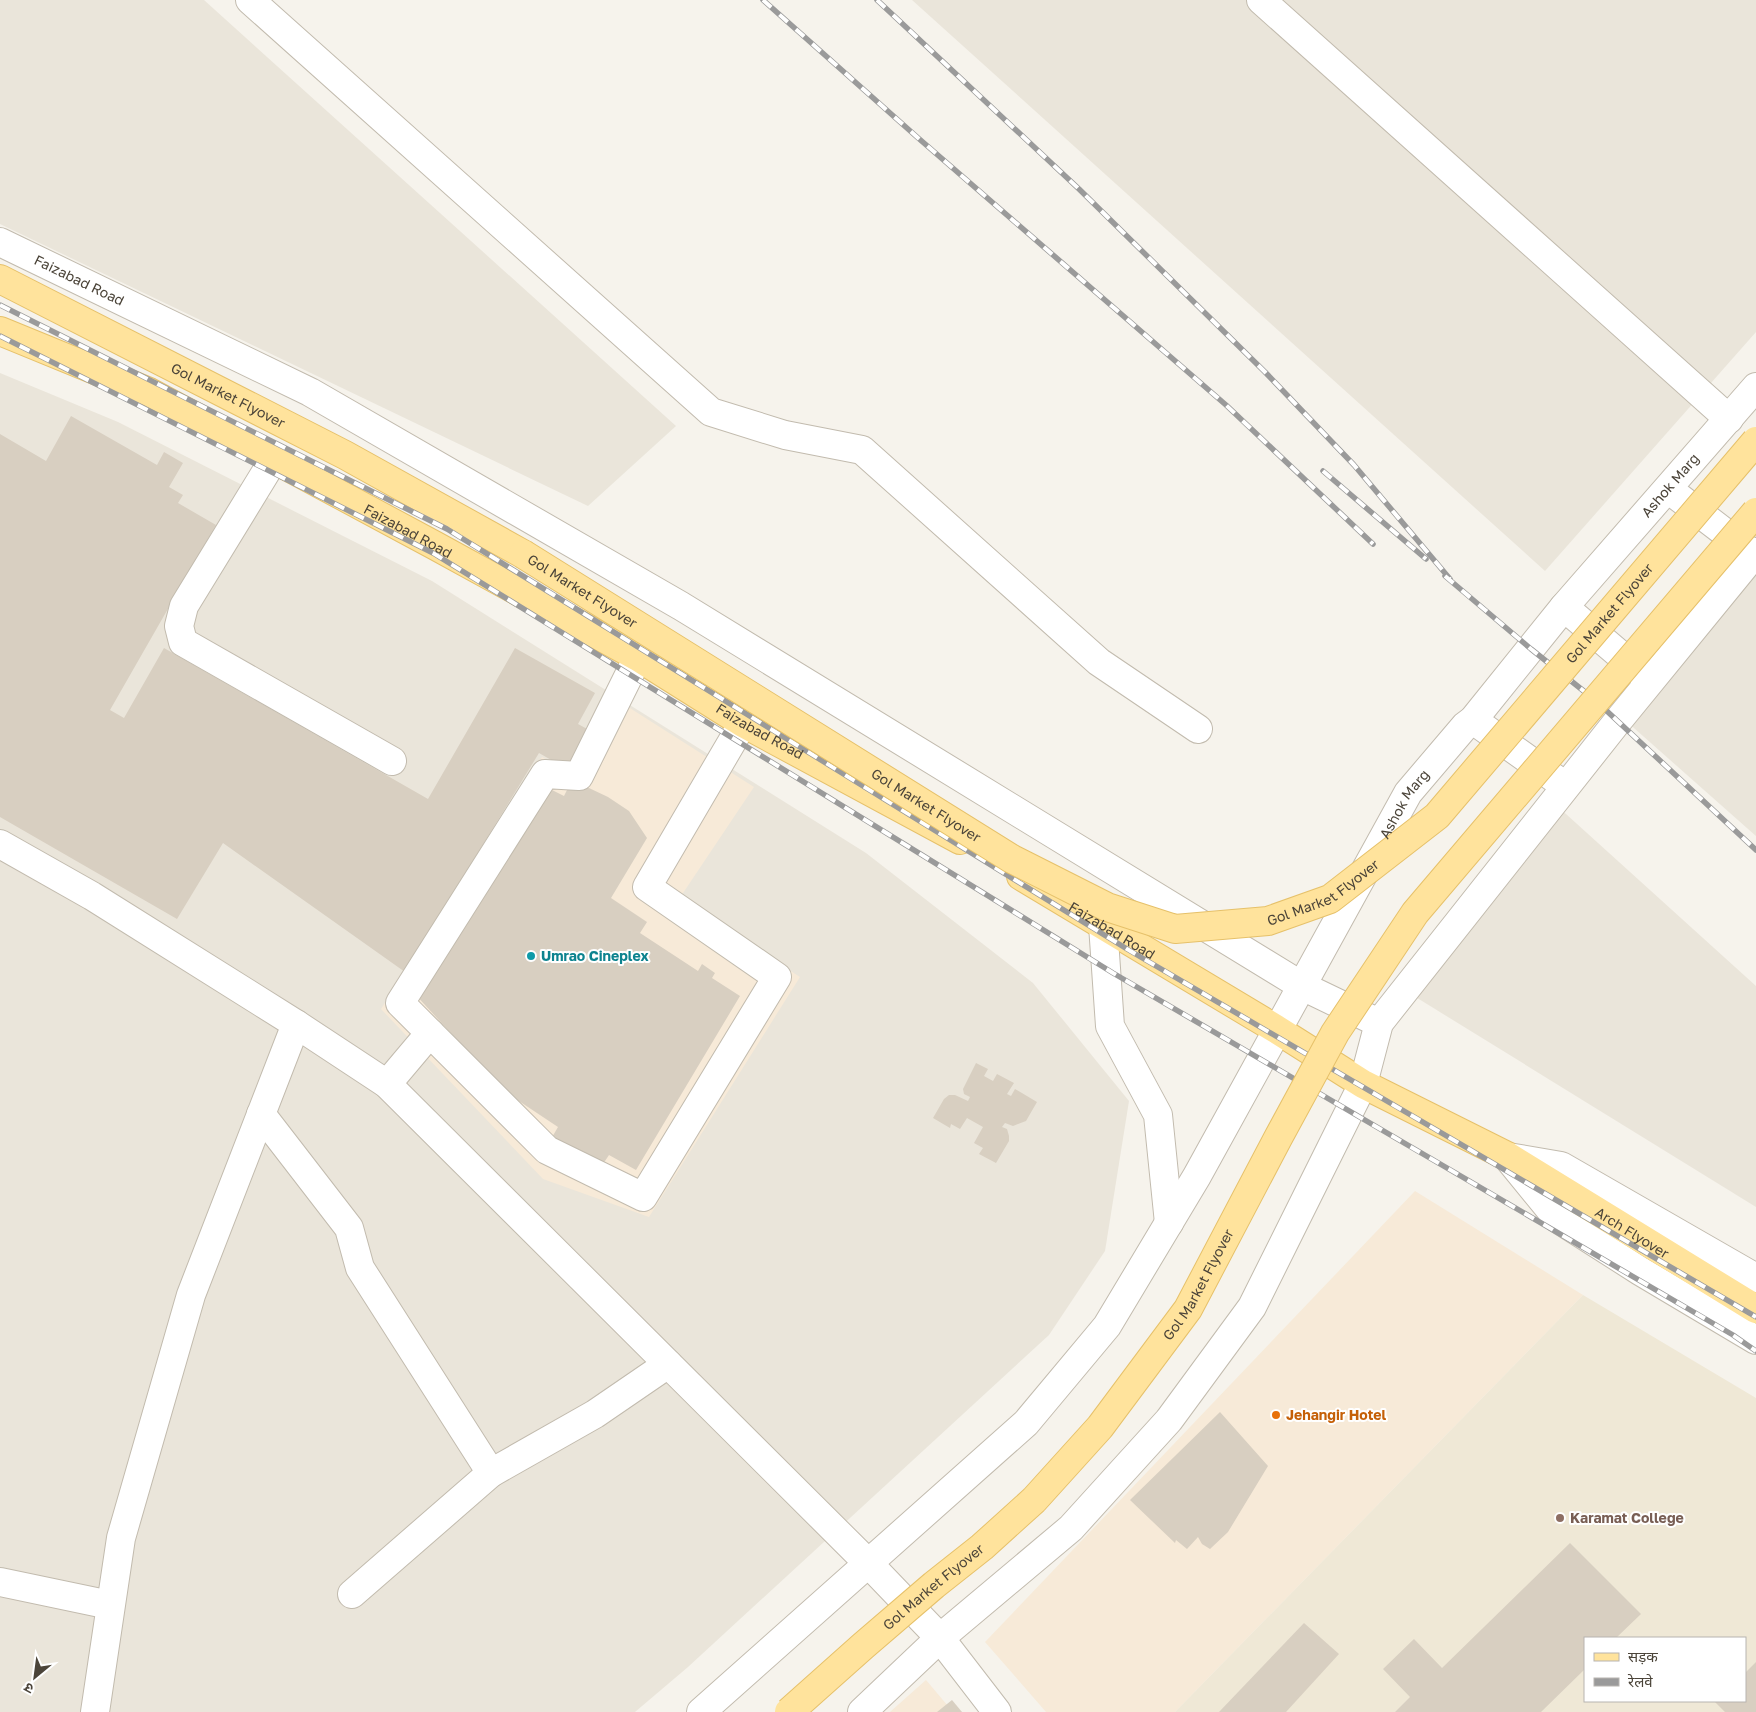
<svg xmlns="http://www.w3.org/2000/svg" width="1756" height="1712" viewBox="0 0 1756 1712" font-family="'Golos Text','Noto Sans Devanagari',sans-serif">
	<rect width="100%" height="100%" fill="#f6f3ec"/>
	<g fill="#eae5da">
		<polygon points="0,0 204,0 676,426 588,506 0,224"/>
		<polygon points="912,0 1756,0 1756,332 1545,571"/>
		<polygon points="0,373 118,422 432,581 866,853 1033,983 1129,1101 1105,1251 1049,1335 688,1667 635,1712 0,1712"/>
		<polygon points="1756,534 1756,836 1608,705"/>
		<polygon points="1545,795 1756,986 1756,1207 1401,988"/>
	</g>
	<g fill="#f7ead8">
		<polygon points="611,696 754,787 679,899 800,977 649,1217 543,1179 381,1009 542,757 567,771"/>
		<polygon points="1415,1191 1583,1295 1175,1712 1046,1712 985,1642"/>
		<polygon points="926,1680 953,1712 890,1712"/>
	</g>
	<path fill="#efe8d6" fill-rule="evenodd" d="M1583 1295 1756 1398V1712H1175ZM1585 1638H1745V1701H1585Z"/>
	<g fill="#d8cfc1">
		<polygon points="71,416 157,465 164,452 183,463 169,487 183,495 178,503 216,525 110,710 124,718 164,648 428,799 515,648 595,693 578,724 589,730 567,769 539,753 405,972 223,843 177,919 0,817 0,434 46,461"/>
		<polygon points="572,780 608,797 629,811 647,838 611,898 647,922 640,933 698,971 702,964 715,973 712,978 740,996 636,1170 609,1155 601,1167 551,1139 558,1127 504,1091 414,993 548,788 564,796"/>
		<polygon points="976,1063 988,1069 984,1076 993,1081 997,1074 1014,1083 1007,1094 1011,1096 1015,1089 1037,1102 1026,1121 1013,1126 1005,1123 1002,1127 1007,1129 1009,1136 1009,1141 996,1163 979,1154 983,1148 974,1143 983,1127 967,1118 960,1129 951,1124 950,1128 933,1118 944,1099 949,1095 955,1095 968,1101 970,1097 964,1094 963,1089"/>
		<polygon points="1220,1412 1268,1466 1228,1532 1210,1549 1202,1544 1198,1537 1187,1549 1176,1540 1175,1543 1130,1500"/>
		<polygon points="1570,1543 1641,1614 1616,1638 1585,1638 1585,1669 1541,1712 1395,1712 1410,1697 1383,1669 1414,1639 1442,1668"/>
		<polygon points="1304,1623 1339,1654 1286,1712 1219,1712"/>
		<polygon points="1756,1662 1756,1712 1725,1712 1715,1702 1717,1701 1745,1701 1745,1673"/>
		<polygon points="952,1700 962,1712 937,1712"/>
	</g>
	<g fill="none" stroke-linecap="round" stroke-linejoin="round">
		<defs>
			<g id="minor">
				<polyline points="250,0 711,412 785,435 862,450 1099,662 1198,729"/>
				<polyline points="1261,0 1729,419"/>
				<path id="s1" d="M0 242 310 392 681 606 1302 986 1379 1023"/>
				<polyline points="274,459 184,606 179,626 183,642 392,761"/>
				<polyline points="1668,489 1753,554"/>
				<polyline points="1564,607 1646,677"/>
				<polyline points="638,657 579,776 545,774 400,1003 547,1150 643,1197 777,977 647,887 743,723"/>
				<polyline points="1473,720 1557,780"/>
				<polyline points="0,844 92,896 296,1024 387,1084 868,1563 940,1638 997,1712"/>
				<polyline points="1103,925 1110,1026 1158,1115 1169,1223"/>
				<polyline points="387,1084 430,1033"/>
				<polyline points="261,1114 349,1228 360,1268 491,1473"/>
				<polyline points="1508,1157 1561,1166 1756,1278"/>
				<polyline points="1508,1158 1557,1218 1640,1271 1756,1340"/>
				<polyline points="0,1582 110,1605"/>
				<polyline points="352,1594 491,1473 595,1414 668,1364"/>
				<polyline points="95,1712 121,1538 191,1295 296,1024"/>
				<path id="s2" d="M701 1712 1026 1423 1107 1326 1197 1176 1408 793 1465 726 1473 720 1564 607 1756 387"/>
				<polyline points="862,1712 940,1638 1071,1528 1169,1420 1252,1307 1363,1084 1379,1023 1617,722 1756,552"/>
			</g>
			<g id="major">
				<path id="s3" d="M0 279 345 455 523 554"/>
				<path id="s4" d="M0 331 149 392 434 545 638 657 743 723 960 840"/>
				<path id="s5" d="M1021 876 1276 1029 1363 1084 1507 1156 1756 1309"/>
			</g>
		</defs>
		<use href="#minor" stroke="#c2bbae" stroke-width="30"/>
		<use href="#major" stroke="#e6c16a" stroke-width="30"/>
		<use href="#minor" stroke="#fff" stroke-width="28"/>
		<use href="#major" stroke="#ffe39c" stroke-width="28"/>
		<defs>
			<g id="rail">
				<polyline points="763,0 917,137 1226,405 1373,544"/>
				<polyline points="877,0 1079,189 1265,372 1354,465 1450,579"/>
				<polyline points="0,305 447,529 1127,949 1756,1317"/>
				<polyline points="0,336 433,553 1113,973 1733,1335 1756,1351"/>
				<polyline points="1323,471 1426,559"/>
				<polyline points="1445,576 1531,649 1595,700 1756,850"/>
			</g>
		</defs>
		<use href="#rail" stroke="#9a9a9a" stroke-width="5.5"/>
		<use href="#rail" stroke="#fff" stroke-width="4" stroke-dasharray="11" stroke-linecap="butt"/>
		<defs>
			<g id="major-bridge">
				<path id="s6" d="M523 554 1012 859 1107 907 1175 929 1268 921 1330 899 1437 816 1756 441"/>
				<path id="s7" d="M789 1712 863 1646 934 1585 982 1547 1034 1500 1100 1427 1188 1309 1278 1138 1335 1033 1415 913 1756 512"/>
			</g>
		</defs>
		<use href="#major-bridge" stroke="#e6c16a" stroke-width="30" stroke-linecap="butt"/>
		<use href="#major-bridge" stroke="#ffe39c" stroke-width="28"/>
	</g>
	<circle fill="#0f9aa8" stroke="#fff" stroke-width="2" cx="531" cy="956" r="5"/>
	<circle fill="#e8710a" stroke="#fff" stroke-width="2" cx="1276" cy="1415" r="5"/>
	<circle fill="#8d6e63" stroke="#fff" stroke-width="2" cx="1560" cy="1518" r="5"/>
	<g text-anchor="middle" stroke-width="4" stroke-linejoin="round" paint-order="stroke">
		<g font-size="14" fill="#4b4439" stroke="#fff">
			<text dy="5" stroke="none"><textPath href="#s1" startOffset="88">Faizabad Road</textPath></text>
			<text dy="5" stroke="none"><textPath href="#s3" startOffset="256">Gol Market Flyover</textPath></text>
			<text dy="5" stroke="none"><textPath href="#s2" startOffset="1578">Ashok Marg</textPath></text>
			<text dy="5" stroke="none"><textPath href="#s4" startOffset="455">Faizabad Road</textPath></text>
			<text dy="5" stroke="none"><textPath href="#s6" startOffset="70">Gol Market Flyover</textPath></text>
			<text dy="5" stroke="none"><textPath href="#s6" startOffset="1315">Gol Market Flyover</textPath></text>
			<text dy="5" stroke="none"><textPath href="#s4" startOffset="860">Faizabad Road</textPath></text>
			<text dy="5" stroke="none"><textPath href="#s2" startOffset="1162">Ashok Marg</textPath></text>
			<text dy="5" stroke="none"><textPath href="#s6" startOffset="475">Gol Market Flyover</textPath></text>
			<text dy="5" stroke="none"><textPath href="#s6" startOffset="910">Gol Market Flyover</textPath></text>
			<text dy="5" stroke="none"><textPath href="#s5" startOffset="106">Faizabad Road</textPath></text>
			<text dy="5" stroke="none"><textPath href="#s5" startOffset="708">Arch Flyover</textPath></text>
			<text dy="5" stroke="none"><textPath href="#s7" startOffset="596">Gol Market Flyover</textPath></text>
			<text dy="5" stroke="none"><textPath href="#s7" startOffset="191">Gol Market Flyover</textPath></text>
		</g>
		<g font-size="14" font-weight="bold" fill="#0d838f" stroke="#fff" text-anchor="start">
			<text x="541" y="961">Umrao Cineplex</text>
		</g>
		<g font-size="14" font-weight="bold" fill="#c56008" stroke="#fff" text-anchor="start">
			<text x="1286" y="1420">Jehangir Hotel</text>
		</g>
		<g font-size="14" font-weight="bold" fill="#785e54" stroke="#fff" text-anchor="start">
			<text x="1570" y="1523">Karamat College</text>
		</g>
	</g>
	<rect x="1584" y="1637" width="162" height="65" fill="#ffffff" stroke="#b7b4b0"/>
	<rect x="1594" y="1653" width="25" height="8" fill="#ffe39c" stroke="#b7b4b0"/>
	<text x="1628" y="1662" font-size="15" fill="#4b4439">सड़क</text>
	<rect x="1594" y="1678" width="25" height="8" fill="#9a9a9a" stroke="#b7b4b0"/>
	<text x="1628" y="1687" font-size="15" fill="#4b4439">रेलवे</text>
	<g transform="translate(35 1677) rotate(209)" stroke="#ffffff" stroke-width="4" paint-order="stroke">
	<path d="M0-4L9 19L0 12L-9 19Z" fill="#4b4439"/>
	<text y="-8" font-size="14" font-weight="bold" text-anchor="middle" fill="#4b4439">उ</text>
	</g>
</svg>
